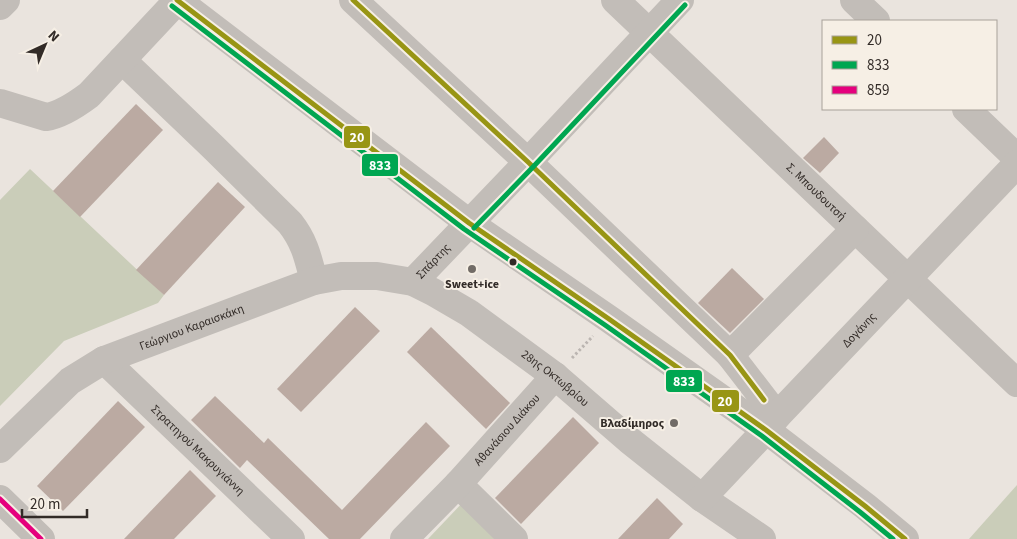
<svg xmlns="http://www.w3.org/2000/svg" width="1017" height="539" viewBox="0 0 1017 539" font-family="'Source Sans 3',sans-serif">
	<rect width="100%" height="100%" fill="#eae4de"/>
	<g fill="#cacdb9">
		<polygon points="30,169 164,295 158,303 64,341 0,406 0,200"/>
		<polygon points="1017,485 1017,539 969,539"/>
		<polygon points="466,499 507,539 428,539"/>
	</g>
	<g fill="#bbaaa2">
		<polygon points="136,104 163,130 80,217 53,191"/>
		<polygon points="824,137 839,153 820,173 803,158"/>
		<polygon points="218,182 245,207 164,295 136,270"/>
		<polygon points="732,268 764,299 730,333 698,303"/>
		<polygon points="355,307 380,331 301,412 277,389"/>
		<polygon points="431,327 510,403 486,429 407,352"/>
		<polygon points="215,396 264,443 268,438 342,510 426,422 450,446 360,539 329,539 247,460 240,468 191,420"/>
		<polygon points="118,401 145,427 63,511 37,486"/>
		<polygon points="573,417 599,443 521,524 495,498"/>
		<polygon points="190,470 216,496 174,539 124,539"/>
		<polygon points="657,498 683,524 669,539 618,539"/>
	</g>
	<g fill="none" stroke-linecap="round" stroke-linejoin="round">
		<polyline stroke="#bbb5b1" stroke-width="3" stroke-dasharray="2.5 2.5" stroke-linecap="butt" points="572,358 593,336"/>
		<g stroke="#c2bdb8" stroke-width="28">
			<polyline points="177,0 469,223 609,319 766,430 865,506 905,539"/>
			<polyline points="353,0 528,162 730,355 777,416"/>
			<path id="s1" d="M615 0 1017 383"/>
			<polyline points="854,0 876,21"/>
			<polyline points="0,6 6,0"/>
			<path d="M122 60 213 147 290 223C305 242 308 258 314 281"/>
			<path d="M0 103 46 117C61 115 77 104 89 95L178 0"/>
			<polyline points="966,109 1017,158"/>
			<path id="s2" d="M413 282 528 162 680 0"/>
			<polyline points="730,355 855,229"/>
			<path id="s3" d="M104 360 291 539"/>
			<path id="s4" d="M0 449 70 381 104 360 314 281 341 276H377L413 282 433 292 469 313 555 376 629 440 702 498 762 539"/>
			<polyline points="458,484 514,539"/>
			<path id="s5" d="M702 498 766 430 777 416 1017 164"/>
			<polyline points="0,499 41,539"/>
			<path id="s6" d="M404 539 458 484 555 376"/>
		</g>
		<defs>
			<g id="bus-1">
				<polyline points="177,0 469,223 609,319 766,430 865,506 905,539"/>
				<polyline points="353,0 528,162 730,355 764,400"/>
			</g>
			<g id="bus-2">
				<polyline points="172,6 464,229 605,325 762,436 860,512 893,539"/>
				<polyline points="474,228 533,167 685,5"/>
			</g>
			<polyline id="bus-3" points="0,499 41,539"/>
		</defs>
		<use href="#bus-1" stroke="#f6efe5" stroke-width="9"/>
		<use href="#bus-2" stroke="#f6efe5" stroke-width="9"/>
		<use href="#bus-3" stroke="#f6efe5" stroke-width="9"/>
		<use href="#bus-1" stroke="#989514" stroke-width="5"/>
		<use href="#bus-2" stroke="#00a651" stroke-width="5"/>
		<use href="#bus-3" stroke="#e5007d" stroke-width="5"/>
	</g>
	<circle fill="#322b27" stroke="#f6efe5" stroke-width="2" cx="513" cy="262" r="4.5"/>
	<g fill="#726c67" stroke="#f6efe5" stroke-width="2">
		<circle cx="472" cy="269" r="5"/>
		<circle cx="674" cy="423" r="5"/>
	</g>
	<g text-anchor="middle" stroke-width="4" stroke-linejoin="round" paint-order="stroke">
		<g font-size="12" fill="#322b27" stroke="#f6efe5">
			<text dy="4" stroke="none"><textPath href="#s1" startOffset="278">Σ. Μπουδουτσή</textPath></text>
			<text dy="4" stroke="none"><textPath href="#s2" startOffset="29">Σπάρτης</textPath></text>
			<text dy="4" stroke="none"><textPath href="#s4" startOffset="231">Γεώργιου Καραισκάκη</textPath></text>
			<text dy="4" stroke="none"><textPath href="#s5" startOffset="230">Δογάνης</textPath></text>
			<text dy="4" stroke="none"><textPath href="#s4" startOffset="634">28ης Οκτωβρίου</textPath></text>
			<text dy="4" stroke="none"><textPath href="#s6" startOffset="150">Αθανάσιου Διάκου</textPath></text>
			<text dy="4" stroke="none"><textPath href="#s3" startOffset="130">Στρατηγού Μακρυγιάννη</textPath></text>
		</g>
		<g font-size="12" font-weight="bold" fill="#322b27" stroke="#f6efe5">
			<text x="472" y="288">Sweet+ice</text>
			<text x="664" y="427" text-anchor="end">Βλαδίμηρος</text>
		</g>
	</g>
	<g stroke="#f6efe5" stroke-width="2">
		<rect x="343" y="125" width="28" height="24" rx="5" fill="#989514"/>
		<rect x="361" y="153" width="38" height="24" rx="5" fill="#00a651"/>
		<rect x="665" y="369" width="38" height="24" rx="5" fill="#00a651"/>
		<rect x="711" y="389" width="29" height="24" rx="5" fill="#989514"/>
	</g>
	<g font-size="14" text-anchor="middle" font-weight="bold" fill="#fff">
		<text x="357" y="142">20</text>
		<text x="380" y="170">833</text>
		<text x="684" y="386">833</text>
		<text x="725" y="406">20</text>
	</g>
	<rect x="822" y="20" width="175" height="90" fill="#f6efe5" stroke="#a8a199"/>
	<rect x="832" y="36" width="25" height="8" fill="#989514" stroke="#a8a199"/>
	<text x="867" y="45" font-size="15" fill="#322b27">20</text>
	<rect x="832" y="61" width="25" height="8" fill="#00a651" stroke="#a8a199"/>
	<text x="867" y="70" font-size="15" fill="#322b27">833</text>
	<rect x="832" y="86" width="25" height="8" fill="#e5007d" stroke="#a8a199"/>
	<text x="867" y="95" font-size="15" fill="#322b27">859</text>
	<g transform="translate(45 45) rotate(44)" stroke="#f6efe5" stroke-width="4" paint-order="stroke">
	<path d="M0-4L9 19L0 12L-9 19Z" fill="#322b27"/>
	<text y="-8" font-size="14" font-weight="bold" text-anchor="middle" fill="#322b27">N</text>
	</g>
	<path d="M22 509v8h65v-8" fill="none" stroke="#322b27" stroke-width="2.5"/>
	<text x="30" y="509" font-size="15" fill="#322b27" stroke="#f6efe5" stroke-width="4" paint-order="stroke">20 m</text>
</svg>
